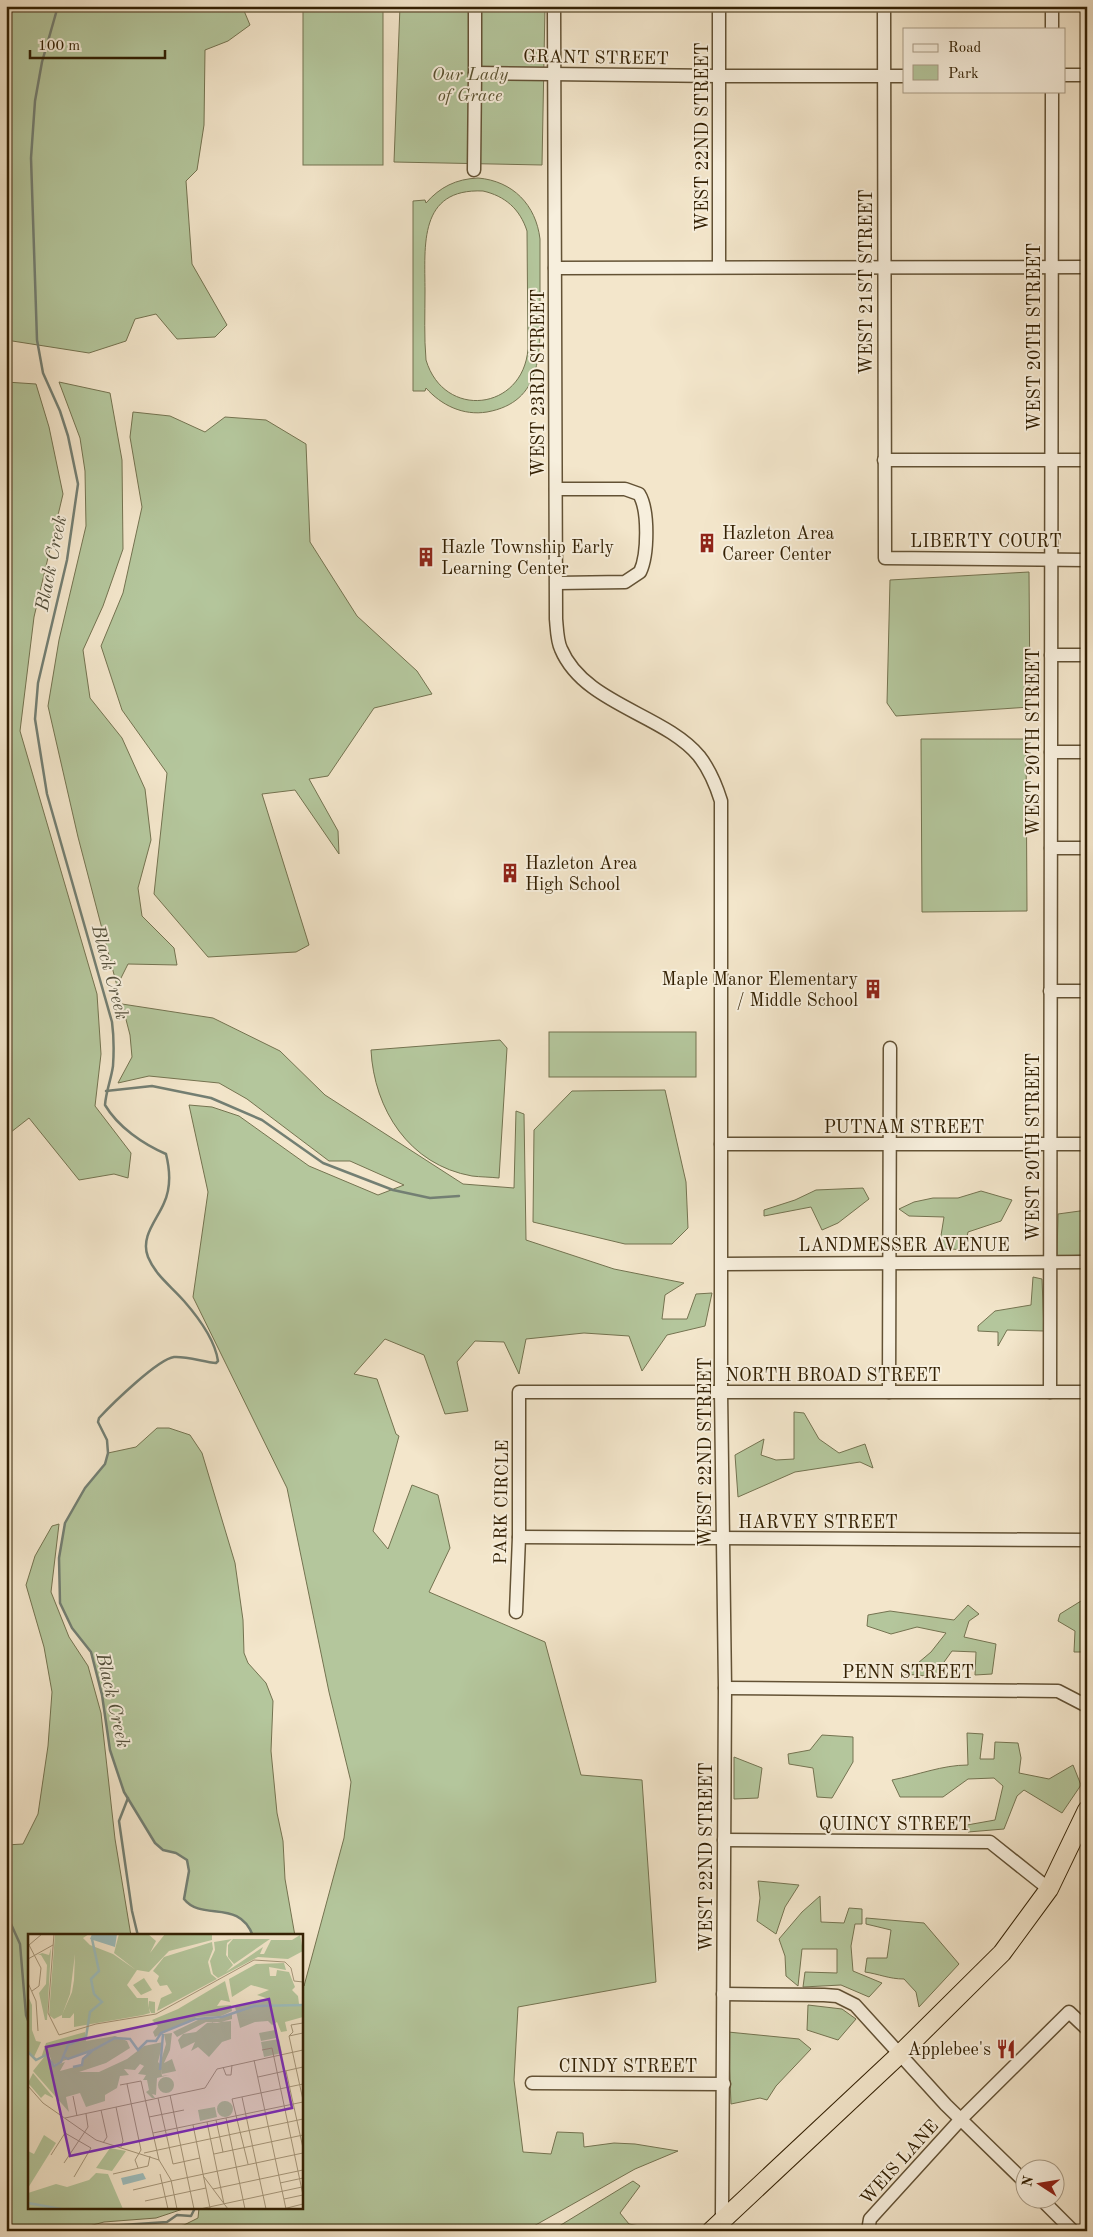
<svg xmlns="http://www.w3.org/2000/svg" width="1093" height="2237" viewBox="0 0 1093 2237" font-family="'Old Standard TT',serif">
	<rect width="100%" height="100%" fill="#f3e6cb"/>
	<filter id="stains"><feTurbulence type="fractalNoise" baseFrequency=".004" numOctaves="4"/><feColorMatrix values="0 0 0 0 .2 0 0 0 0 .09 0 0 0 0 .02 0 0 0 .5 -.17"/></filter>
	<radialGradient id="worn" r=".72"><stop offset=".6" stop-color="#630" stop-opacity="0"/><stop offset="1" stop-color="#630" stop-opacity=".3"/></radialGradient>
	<g fill="#b4c69c" stroke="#747350" fill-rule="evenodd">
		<polygon points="6,6 242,6 250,25 228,41 205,50 204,125 197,170 186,181 192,264 227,325 215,337 177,339 156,314 135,319 126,341 89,353 6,340"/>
		<polygon points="400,6 545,6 542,165 394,162"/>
		<rect x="303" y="8" width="80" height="157"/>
		<path d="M478 178C513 181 536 205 540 239 540 262 540 285 540 308 540 352 543 402 487 412 463 416 441 405 426 388L425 391H413V201L425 200 426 203C440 187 456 179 478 178ZM483 191C505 196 520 209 527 231L528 349C523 411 444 420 426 360 424 337 425 314 425 291 425 246 418 188 483 191Z"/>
		<polygon points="6,382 36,384 49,427 63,494 34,617 20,731 97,994 101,1054 95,1106 131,1153 128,1178 114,1174 79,1180 29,1118 6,1136"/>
		<polygon points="59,382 110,393 122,460 123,549 103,606 83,650 90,698 122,738 145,789 151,840 138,888 142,916 174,948 177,965 128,964 117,986 78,837 48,706 59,640 86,526 85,471 80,438"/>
		<polygon points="133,412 170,416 205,432 225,417 266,420 306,444 310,542 357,616 417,671 432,694 374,708 328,776 309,779 338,831 339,854 295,790 262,794 309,945 296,952 208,957 154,894 167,773 122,710 101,646 123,593 142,507 130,437"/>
		<polygon points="1029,572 1030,707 896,716 887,703 890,580"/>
		<polygon points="921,739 1026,739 1027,911 922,912"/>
		<polygon points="122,1004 213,1018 280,1051 325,1095 463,1184 514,1188 516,1111 524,1114 526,1240 614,1269 684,1283 665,1295 662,1319 687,1319 696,1294 712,1293 705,1326 667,1335 642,1371 629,1336 584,1333 526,1339 519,1374 504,1342 475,1341 457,1362 468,1411 445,1414 424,1355 385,1339 354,1374 377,1379 396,1434 399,1436 373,1531 388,1549 412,1485 438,1495 450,1548 429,1592 545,1642 581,1775 642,1780 656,1982 518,2007 514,2080 523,2152 551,2154 557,2132 583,2133 584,2147 614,2143 635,2144 678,2151 635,2169 525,2231 149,2231 184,2225 198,2218 199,2208 301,2208 301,1970 304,1986 344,1838 351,1782 329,1692 287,1488 193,1297 208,1192 189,1105 212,1107 239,1116 309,1166 378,1195 404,1185 350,1161 329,1161 247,1099 219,1083 149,1076 118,1083 132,1057 130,1035"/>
		<rect x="549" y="1032" width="147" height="45"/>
		<path d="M500 1040 507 1048 499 1178C490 1177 480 1177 472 1176 409 1165 374 1109 371 1050Z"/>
		<polygon points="665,1090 686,1182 688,1228 672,1244 625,1244 533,1222 534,1130 572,1091"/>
		<polygon points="863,1188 869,1199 838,1223 822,1230 811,1207 764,1216 764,1210 795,1200 816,1190"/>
		<polygon points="981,1191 1012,1200 1001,1221 968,1232 964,1250 939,1248 944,1217 909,1216 899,1209 914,1202 933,1198 958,1198"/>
		<polygon points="1087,1210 1087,1255 1057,1256 1058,1214"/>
		<polygon points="1033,1277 1042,1279 1044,1331 1007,1330 998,1346 998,1332 978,1331 978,1326 995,1311 1031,1305"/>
		<polygon points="794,1412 804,1413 819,1439 839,1453 865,1444 873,1468 860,1462 795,1472 738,1497 735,1455 764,1439 761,1455 776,1460 794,1459"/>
		<path d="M157 1428H169L190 1435 202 1453 235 1563 243 1620 244 1653 248 1663 266 1683 273 1701 271 1751 277 1813 283 1841 285 1879 295 1936H253C239 1898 202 1922 184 1899L189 1871 187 1860 176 1853 163 1850 155 1843 124 1792 110 1750 102 1695 91 1652 72 1628 60 1603 59 1558 65 1523 85 1488 105 1464 108 1453 136 1447Z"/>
		<polygon points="59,1524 51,1592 69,1637 88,1666 101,1713 115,1839 131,1936 29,1936 29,2208 186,2208 156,2218 104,2222 78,2229 77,2231 6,2231 6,1845 23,1844 38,1814 48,1746 52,1692 44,1647 26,1585 35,1556 52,1526"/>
		<polygon points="1081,1601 1087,1610 1087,1652 1074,1652 1075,1631 1058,1621 1060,1614"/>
		<polygon points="968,1605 979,1614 969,1621 964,1637 996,1644 992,1674 975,1675 976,1652 952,1651 939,1669 958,1679 905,1674 931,1652 946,1633 917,1627 891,1634 867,1626 868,1615 890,1611 954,1620"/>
		<path d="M967 1733 983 1734 980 1759H994L995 1742 1018 1743 1021 1758 1019 1773 1049 1779 1073 1765 1081 1785 1062 1813 1024 1790 1017 1796 1004 1829 968 1832 967 1825 995 1820 1003 1786 994 1778 968 1779 943 1797H900L892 1780C918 1775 942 1765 968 1765Z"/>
		<polygon points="822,1735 853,1737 853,1762 832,1798 817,1797 813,1768 789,1764 788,1754 810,1750"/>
		<polygon points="734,1757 762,1768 758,1798 734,1799"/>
		<polygon points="758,1881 799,1885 785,1907 776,1934 757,1921 760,1898"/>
		<polygon points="820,1896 821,1922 844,1923 849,1908 862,1909 862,1924 855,1924 851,1946 853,1971 882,1983 869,1997 841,1985 803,1987 805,1972 837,1973 837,1949 802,1949 798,1986 786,1976 785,1956 779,1939 802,1912"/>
		<path d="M866 1918 924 1923 959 1964 919 2007 916 1992 904 1979C889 1979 879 1974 865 1972L867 1958H887L891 1930 866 1924Z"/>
		<polygon points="808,2005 842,2009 856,2019 838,2040 807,2030"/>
		<polygon points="728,2032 799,2039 811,2049 776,2086 767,2100 760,2098 731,2104"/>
		<polygon points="633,2181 640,2186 620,2213 629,2224 645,2227 652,2231 551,2231"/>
	</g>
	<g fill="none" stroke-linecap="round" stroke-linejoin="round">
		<g stroke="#737f73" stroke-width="2.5">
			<path d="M58 6 42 62 35 101 31 158 37 340 43 373 60 411 68 436 78 484 67 560 38 683 35 719 47 794 112 1022C114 1037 114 1051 113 1066 111 1080 106 1091 105 1105 118 1127 143 1144 166 1154 170 1170 171 1188 164 1203 157 1220 140 1237 148 1257 156 1276 171 1286 184 1301 198 1317 215 1340 218 1361L216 1363C204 1362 186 1356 174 1357 158 1359 112 1404 99 1418L98 1422 107 1440 108 1453 105 1464 85 1488 65 1523 59 1558 60 1603 72 1628 91 1652 102 1695 110 1750 124 1792 155 1843 163 1850 176 1853 187 1860 189 1871 184 1899C202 1922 239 1898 253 1936"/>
			<polyline points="106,1091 152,1086 211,1098 262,1120 323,1163 393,1190 430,1198 459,1196"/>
			<polyline points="128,1798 119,1821 132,1911 138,1936"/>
			<polyline points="6,1913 20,1944 26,2015 29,2023"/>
			<polyline points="99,2231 107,2226 167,2222 177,2215 191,2216 195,2208"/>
		</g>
		<defs>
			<g id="minor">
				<path d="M554 6 556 619C557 629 557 641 561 649 584 704 664 714 699 756 710 770 716 785 721 801V1392L725 1688 722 2214 724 2220"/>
				<polyline points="719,6 719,267"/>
				<polyline points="884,6 885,558 1087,560"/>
				<polyline points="1052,6 1052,29"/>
				<polyline points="475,73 475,6"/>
				<polyline points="1064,75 1087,75"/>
				<polyline points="474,170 475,73 719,76 904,76"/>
				<polyline points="555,268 1087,267"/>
				<polyline points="884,460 1087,460"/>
				<path d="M556 489H625L639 494C649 510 648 555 640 572L625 582 557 583"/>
				<polyline points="1051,655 1087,655"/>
				<polyline points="1051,752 1087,752"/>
				<polyline points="1051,848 1087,848"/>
				<polyline points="1050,991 1087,991"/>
				<polyline points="721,1144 1087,1144"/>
				<polyline points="722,1264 1087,1262"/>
				<polyline points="889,1392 890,1048"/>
				<polyline points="1050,1392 1052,91"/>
				<polyline points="519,1537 1087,1540"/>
				<polyline points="516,1612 519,1537 519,1392 1087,1392"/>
				<polyline points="725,1688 1058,1691 1087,1706"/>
				<polyline points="724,1840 990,1842 1049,1889"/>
				<polyline points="723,1994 824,1995 837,1996 855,2005 946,2105 1026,2183"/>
				<polyline points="532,2083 724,2084"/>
				<polyline points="1042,2200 1073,2231"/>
				<polyline points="868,2231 870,2219 961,2119 1069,2012 1087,2029"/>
			</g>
			<polyline id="highway" points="711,2231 899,2055 1002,1953 1049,1889 1087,1810"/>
		</defs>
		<use href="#minor" stroke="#635235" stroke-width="15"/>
		<use href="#highway" stroke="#332003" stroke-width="20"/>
		<use href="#minor" stroke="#f7efdd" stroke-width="12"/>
		<use href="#highway" stroke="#f3e6cb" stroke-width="18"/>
	</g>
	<defs>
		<symbol id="building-bare" viewBox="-9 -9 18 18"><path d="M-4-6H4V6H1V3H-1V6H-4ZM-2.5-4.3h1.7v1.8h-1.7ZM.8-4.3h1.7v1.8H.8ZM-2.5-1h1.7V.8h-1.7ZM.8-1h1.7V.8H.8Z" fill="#8f2418" stroke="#f7efdd" stroke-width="2.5" paint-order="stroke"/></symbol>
		<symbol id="restaurant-bare" viewBox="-9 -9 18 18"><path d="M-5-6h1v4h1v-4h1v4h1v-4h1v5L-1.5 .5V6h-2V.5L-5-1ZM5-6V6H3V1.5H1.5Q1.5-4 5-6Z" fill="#8f2418" stroke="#f7efdd" stroke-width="2.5" paint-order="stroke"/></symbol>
	</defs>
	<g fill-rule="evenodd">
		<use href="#building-bare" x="693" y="529" width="28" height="28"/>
		<use href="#building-bare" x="412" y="543" width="28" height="28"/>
		<use href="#building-bare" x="496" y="859" width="28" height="28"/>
		<use href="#building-bare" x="859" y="975" width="28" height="28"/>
		<use href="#restaurant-bare" x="992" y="2035" width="28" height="28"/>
	</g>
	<g text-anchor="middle" stroke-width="4" stroke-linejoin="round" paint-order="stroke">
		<g font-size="18" fill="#332003" stroke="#f7efdd">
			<text transform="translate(596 57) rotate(1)" y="6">GRANT STREET</text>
			<text transform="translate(702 137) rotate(-90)" y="6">WEST 22ND STREET</text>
			<text transform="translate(866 282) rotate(-90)" y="6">WEST 21ST STREET</text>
			<text transform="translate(1034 337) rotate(-90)" y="6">WEST 20TH STREET</text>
			<text transform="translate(538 383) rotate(-90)" y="6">WEST 23RD STREET</text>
			<text x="986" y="547">LIBERTY COURT</text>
			<text transform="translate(1033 742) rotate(-90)" y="6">WEST 20TH STREET</text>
			<text x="904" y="1133">PUTNAM STREET</text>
			<text transform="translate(1033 1147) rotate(-90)" y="6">WEST 20TH STREET</text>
			<text x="904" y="1251">LANDMESSER AVENUE</text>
			<text x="833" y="1381">NORTH BROAD STREET</text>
			<text transform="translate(705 1452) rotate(-90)" y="6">WEST 22ND STREET</text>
			<text transform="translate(501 1502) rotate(-89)" y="6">PARK CIRCLE</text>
			<text x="818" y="1528">HARVEY STREET</text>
			<text x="908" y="1678">PENN STREET</text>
			<text x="895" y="1830">QUINCY STREET</text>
			<text transform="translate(706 1857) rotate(-90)" y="6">WEST 22ND STREET</text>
			<text x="628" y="2072">CINDY STREET</text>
			<text transform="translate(899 2162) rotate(-48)" y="6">WEIS LANE</text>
		</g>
		<g font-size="18" font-style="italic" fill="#5a5231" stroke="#f7efdd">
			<text x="470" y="80">Our Lady<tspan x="470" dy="21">of Grace</tspan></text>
		</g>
		<g font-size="18" fill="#332003" stroke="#f7efdd" text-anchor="start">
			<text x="722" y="539">Hazleton Area<tspan x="722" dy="21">Career Center</tspan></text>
			<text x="441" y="553">Hazle Township Early<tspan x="441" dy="21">Learning Center</tspan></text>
			<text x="525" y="869">Hazleton Area<tspan x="525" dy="21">High School</tspan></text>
			<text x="858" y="985" text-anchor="end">Maple Manor Elementary<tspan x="858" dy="21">/ Middle School</tspan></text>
			<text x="991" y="2055" text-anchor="end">Applebee's</text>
		</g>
		<g font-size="19" font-style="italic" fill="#534f3b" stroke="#f7efdd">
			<text transform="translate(50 563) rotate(-79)" y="7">Black Creek</text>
			<text transform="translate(111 972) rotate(75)" y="7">Black Creek</text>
			<text transform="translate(114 1700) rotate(77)" y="7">Black Creek</text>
		</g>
	</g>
	<g transform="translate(28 1934)">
		<rect width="275" height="275" fill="#f3e6cb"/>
		<path d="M27 0H61L55 4 62 11 85 20 108 36 86 19 91 0H120L128 7 122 19 137 0H184V6L141 17 121 38 109 36 99 51 109 64H120V74L121 67 127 68V79H123L121 74 122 79 115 81 46 93V79L42 84H34V81L26 85 21 81ZM47 20 46 46 44 58 34 81 42 60ZM272 1 275 17 260 25 230 23 190 44 185 40 182 27 187 16 186 8 204 5 199 9 198 21 205 31 198 38 235 13 232 20H236L243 6H264ZM205 5H242L206 30 200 23V11ZM184 8 185 15 180 28 183 40 189 45 129 77 133 64 144 59 139 51 132 52 129 47 131 42 125 37 136 23ZM23 14 19 86H17L11 59 18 50 19 31 13 21H10L14 19 21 21ZM256 29 258 36 241 33 242 42H248L249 36 261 38 267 53 264 56 270 62 271 70H275V83L257 88 259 97 253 98 249 88 244 91 240 87 227 88 212 94 207 73 241 65 229 61 241 56 223 51 204 63 201 45 228 30ZM116 44 124 56 113 61 105 51ZM197 47 202 68 193 66 189 72 203 71 204 77 193 82 169 83 127 103 125 98 130 92 124 86 150 75ZM0 62 4 71V96L8 107 13 108 6 123 0 118ZM204 79V85L189 89 178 88 149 103 145 98 172 85H190ZM203 87V105L194 108 181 123 170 113 163 117 167 108 153 115 150 106 155 100 168 98 179 89ZM247 96 248 104 233 107 231 99ZM57 98 58 107 87 102 99 107 102 114 78 129 51 138H71L99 125 116 112 135 108 130 128 132 130 138 110 136 100 144 99 142 116 136 129 144 125 148 137 134 140 133 135 134 142 141 141 129 144 128 161 124 160 127 164H124L118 158 121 156 119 146H115L118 141 110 140 116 132 112 130 107 136 96 135 101 141 92 142 89 154 77 161V167L58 173 52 159 38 163 41 178 5 137 17 122 21 123 25 132 37 128 32 137 54 131 55 125 68 114 25 131 21 120 13 124 18 109ZM251 105 254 119 236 123 233 108ZM5 139 25 163V164L17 160 13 164 0 149ZM130 151a8 8 0 1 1 16 0a8 8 0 1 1-16 0ZM189 175a8 8 0 1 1 16 0a8 8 0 1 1-16 0ZM187 173 189 183 172 187 170 176ZM16 201 28 209 0 254V217L6 220ZM82 214 98 217 84 237 68 234ZM68 239 80 240 95 275H0V259L28 250 39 253 61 246Z" fill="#b4c69c" fill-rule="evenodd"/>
		<path d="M64 0H89L87 13 62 5ZM115 239 118 245 95 251 93 244Z" fill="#9dbebe"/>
		<path fill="none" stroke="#9dbebe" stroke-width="2.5" d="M0 118 8 126 18 121 26 132 33 128 40 111 58 103 62 78 74 68 66 60 63 45 71 37 64 5M36 123 40 125 65 116 87 104 102 105 110 116 119 107H128L133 99 167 85 194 83 226 72 275 71M45 133 54 131 55 125 64 117M132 136 135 100M0 269 33 275"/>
		<path fill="none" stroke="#a6977b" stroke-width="1" d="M26 0 20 79 31 101 68 90 128 80 226 26 257 28 263 34 266 47 275 48M0 9 13 34 11 52 4 57M1 11 14 0M0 25 25 11M0 49 8 67 10 97M275 99 261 102 275 166M261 102 265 98 263 91 275 89M234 116 244 114 275 261M226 126 258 275M195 133 198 141H203L204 131M258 137 275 214M230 143 275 133M99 150 113 216 107 226 110 234M92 151 113 147 131 226M0 152 15 169 68 206 131 226 143 246 149 275M142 161 166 275M45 162 49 182M214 163 238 275M130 164 145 230 172 224M88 173 95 207 93 213M73 176 79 203 75 209M121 183 156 176M37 184 177 154 189 135 275 116M198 184 217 275M188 186 195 218M179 188 196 270M165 191 182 274M125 199 275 168M116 219 275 185M186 220 275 201M23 221 37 199 63 214 46 243M36 229 60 193 58 180M220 230 204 165 275 150M85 240 120 232 122 222M132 240 140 275M176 243 200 275M143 247 275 219M252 249 275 244M185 255 275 236M105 256 143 247M256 265 275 261M117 267 178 254M172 275 274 253M255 275 275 270"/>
		<path fill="#7b2cbf" fill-opacity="0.15" stroke="#7b2cbf" stroke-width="2.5" d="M241 65 264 174 42 222 18 113Z"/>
		<rect width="275" height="275" fill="none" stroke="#332003" stroke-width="2.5"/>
	</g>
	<rect width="1093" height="2237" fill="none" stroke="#f3e6cb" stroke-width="25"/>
	<rect x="8" y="8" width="1078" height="2222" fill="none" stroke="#332003" stroke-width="2.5"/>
	<rect x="12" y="12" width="1068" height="2212" fill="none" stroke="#332003"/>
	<rect x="903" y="28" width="162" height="65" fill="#f7efdd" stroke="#a99c86"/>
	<rect x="913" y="44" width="25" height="8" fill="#f7efdd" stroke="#a99c86"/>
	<text x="948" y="52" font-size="15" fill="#332003">Road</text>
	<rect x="913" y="65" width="25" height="15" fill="#b4c69c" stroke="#a99c86"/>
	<text x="948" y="78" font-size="15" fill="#332003">Park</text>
	<g transform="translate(1040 2184) rotate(282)"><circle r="24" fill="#f7efdd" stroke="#a99c86"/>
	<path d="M0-4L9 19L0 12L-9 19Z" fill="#8f2418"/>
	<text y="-8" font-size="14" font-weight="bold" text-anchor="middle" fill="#332003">N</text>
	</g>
	<path d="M30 50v8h135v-8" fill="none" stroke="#332003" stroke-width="2.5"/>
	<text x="38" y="50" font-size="15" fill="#332003" stroke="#f7efdd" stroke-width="4" paint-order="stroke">100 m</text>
	<rect width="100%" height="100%" filter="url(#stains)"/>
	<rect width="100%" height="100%" fill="url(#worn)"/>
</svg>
